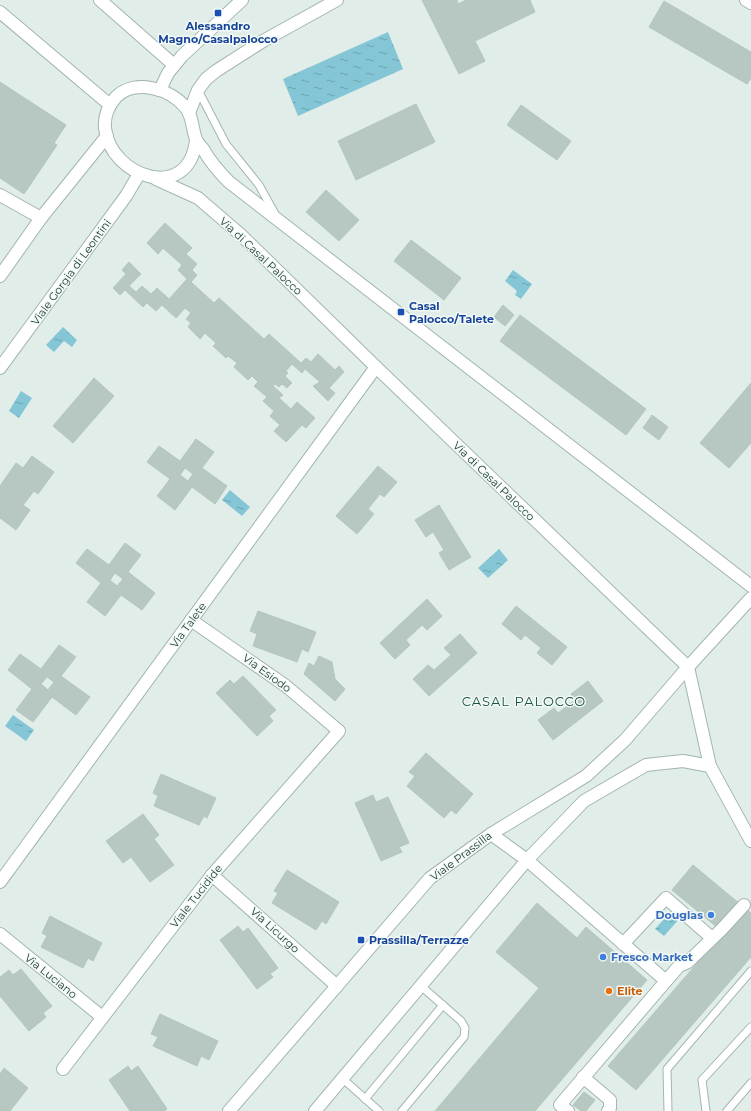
<svg xmlns="http://www.w3.org/2000/svg" width="751" height="1111" viewBox="0 0 751 1111" font-family="Montserrat,sans-serif">
	<defs>
		<pattern id="water-ripples" width="26" height="14" patternUnits="userSpaceOnUse"><rect width="26" height="14" fill="#84c6d6"/><path d="M2 4q2-2 4 0t4 0M15 11q2-2 4 0t4 0" fill="none" stroke="#6ca2af"/></pattern>
	</defs>
	<rect width="100%" height="100%" fill="#e1ede8"/>
	<g fill="url(#water-ripples)">
		<polygon points="388,32 403,69 298,116 283,79"/>
		<polygon points="513,270 532,284 521,299 515,295 517,291 505,281"/>
		<polygon points="63,327 77,340 72,347 64,341 54,352 46,345"/>
		<polygon points="21,391 32,398 19,418 9,411"/>
		<polygon points="230,490 250,507 242,516 222,500"/>
		<polygon points="499,549 508,560 488,578 478,568"/>
		<polygon points="13,715 34,730 26,741 5,726"/>
		<polygon points="673,909 681,917 664,936 655,929"/>
	</g>
	<g fill="#b6c8c1" stroke="#b3c7bf" fill-rule="evenodd">
		<polygon points="422,0 457,0 458,4 466,0 530,0 535,12 475,41 485,61 459,74"/>
		<polygon points="664,1 751,52 751,78 747,84 649,27"/>
		<polygon points="0,82 66,125 54,143 57,145 24,194 0,178"/>
		<polygon points="416,104 435,142 356,180 338,141"/>
		<polygon points="521,105 571,141 557,160 507,125"/>
		<polygon points="326,190 359,220 339,241 306,212"/>
		<polygon points="165,223 192,248 186,254 197,264 192,270 197,275 191,282 214,303 219,298 264,339 269,334 301,363 306,358 311,362 318,354 335,370 339,366 344,372 329,388 335,393 328,401 313,386 320,382 305,369 302,373 292,364 286,371 288,373 285,376 292,383 287,388 282,384 279,387 275,384 273,386 283,395 279,398 291,409 297,402 315,418 306,428 302,425 286,442 274,431 280,425 270,416 274,411 263,401 267,397 254,386 258,382 252,376 248,380 234,367 237,363 228,356 226,358 213,346 216,343 205,333 200,339 188,327 191,323 186,319 191,313 185,308 176,318 162,305 156,311 147,303 143,307 125,290 120,295 113,288 126,274 122,270 129,262 141,274 129,286 136,292 142,286 151,294 157,288 169,299 187,279 178,270 182,265 163,248 158,254 147,243"/>
		<polygon points="411,240 461,278 444,300 394,261"/>
		<polygon points="503,305 514,315 505,326 494,317"/>
		<polygon points="520,315 646,409 626,435 500,341"/>
		<polygon points="94,378 114,396 73,443 53,426"/>
		<polygon points="751,383 751,443 729,468 700,443"/>
		<polygon points="652,415 668,427 659,440 643,428"/>
		<path d="M196 439 214 452 202 468 227 486 215 504 192 487 175 510 157 496 170 479 147 462 159 446 180 461ZM185 468 193 474 188 481 180 475Z"/>
		<polygon points="32,456 54,472 38,494 34,491 23,505 30,510 16,530 0,518 0,486 16,463 23,468"/>
		<polygon points="378,466 397,482 384,497 380,494 368,509 374,514 357,534 336,516"/>
		<polygon points="439,505 471,557 449,570 439,553 444,550 433,532 426,537 415,520"/>
		<path d="M125 543 141 555 128 572 155 593 142 610 121 595 105 616 87 602 101 583 76 563 87 549 109 565ZM115 573 123 579 117 586 110 580Z"/>
		<polygon points="427,599 442,616 427,630 422,625 406,640 410,645 395,659 380,643"/>
		<polygon points="516,606 567,647 552,665 537,653 541,648 525,635 521,640 502,624"/>
		<polygon points="258,611 316,632 308,652 302,649 297,662 253,646 257,634 250,631"/>
		<polygon points="460,634 477,653 429,696 413,679 428,665 434,670 451,655 444,648"/>
		<path d="M59 645 76 657 61 676 90 697 76 715 52 697 33 722 16 710 32 689 8 670 20 654 41 669ZM47 677 54 682 48 690 41 684Z"/>
		<polygon points="319,656 332,662 335,679 345,689 335,701 304,674 309,663 314,666"/>
		<polygon points="243,676 276,710 269,716 273,721 257,736 216,693 230,680 234,684"/>
		<polygon points="588,681 603,701 553,740 538,720 554,708 558,713 575,700 571,694"/>
		<polygon points="426,753 473,794 456,814 451,810 444,818 407,786 415,776 409,772"/>
		<polygon points="161,774 216,798 207,818 204,816 199,825 154,806 158,796 153,793"/>
		<polygon points="373,795 376,802 388,797 409,843 399,847 402,852 381,861 355,803"/>
		<polygon points="143,814 159,835 154,839 174,865 150,882 131,857 123,863 106,841"/>
		<polygon points="693,865 740,904 719,929 672,890"/>
		<polygon points="287,870 339,902 326,924 322,921 316,930 272,903 278,893 274,891"/>
		<polygon points="537,903 577,938 586,927 647,980 535,1111 435,1111 539,988 496,952"/>
		<polygon points="745,908 751,913 751,957 636,1090 608,1066"/>
		<polygon points="50,916 102,943 93,961 88,958 83,968 41,947 47,936 42,933"/>
		<polygon points="238,926 243,932 248,928 278,968 270,974 273,977 257,989 220,940"/>
		<polygon points="21,969 52,1006 43,1013 46,1017 29,1031 0,996 0,977 9,970 13,975"/>
		<polygon points="160,1014 218,1041 209,1060 201,1056 197,1066 153,1046 158,1037 151,1034"/>
		<polygon points="128,1066 131,1071 138,1066 167,1109 164,1111 130,1111 109,1080"/>
		<polygon points="4,1068 28,1088 10,1111 0,1111 0,1074"/>
		<polygon points="584,1092 595,1100 586,1111 581,1111 573,1105"/>
	</g>
	<g fill="none" stroke-linecap="round" stroke-linejoin="round">
		<defs>
			<g id="lane">
				<polyline points="198,90 226,144 259,185 275,214"/>
				<polyline points="343,1079 379,1111"/>
				<polyline points="365,1099 443,1005"/>
				<polyline points="402,1111 464,1037 465,1028 461,1021 421,986"/>
				<polyline points="668,1111 667,1069 751,971"/>
				<polyline points="706,1111 702,1080 751,1027"/>
				<polyline points="727,1111 751,1083"/>
			</g>
			<g id="street">
				<polyline points="100,0 174,65"/>
				<polyline points="746,0 751,3"/>
				<polyline points="0,12 110,105"/>
				<polyline points="160,90 168,73 182,56 242,0"/>
				<polyline points="189,113 198,90 206,79 216,71 263,41 337,0"/>
				<path d="M196 140C189 204 110 177 105 128 104 116 108 106 116 97 135 78 171 89 186 108 193 117 192 129 196 139 197 143 201 146 203 149 211 163 218 171 229 182L751 586"/>
				<polyline points="156,179 198,198 241,235 376,367 688,667 710,766 751,841"/>
				<polyline points="0,195 41,218"/>
				<polyline points="0,276 41,218 107,136"/>
				<polyline points="0,368 126,196 139,174"/>
				<polyline points="491,834 527,860 666,981 560,1105 568,1111"/>
				<polyline points="212,875 337,986"/>
				<polyline points="0,882 376,367"/>
				<polyline points="0,934 102,1017"/>
				<polyline points="623,944 666,898 712,938"/>
				<polyline points="666,981 679,966 688,962 722,929 744,905"/>
				<polyline points="63,1069 212,875 339,731 286,686 191,620"/>
				<polyline points="583,1077 610,1100 610,1108 608,1111"/>
				<polyline points="229,1111 430,878 491,834 586,776 625,740 688,667 751,598"/>
				<polyline points="315,1111 527,860 584,801 646,765 683,761 710,766"/>
			</g>
		</defs>
		<use href="#lane" stroke="#a3b5b0" stroke-width="9"/>
		<use href="#street" stroke="#a3b5b0" stroke-width="14"/>
		<use href="#lane" stroke="#fff" stroke-width="7"/>
		<use href="#street" stroke="#fff" stroke-width="12"/>
	</g>
	<g fill="#1a4fb4" stroke="#f2f9f6" stroke-width="1.5">
		<rect x="214" y="9" width="8" height="8" rx="2"/>
		<rect x="397" y="308" width="8" height="8" rx="2"/>
		<rect x="357" y="936" width="8" height="8" rx="2"/>
	</g>
	<g fill="#3f7fe0" stroke="#f2f9f6" stroke-width="1.5">
		<circle cx="711" cy="915" r="4"/>
		<circle cx="603" cy="957" r="4"/>
	</g>
	<circle fill="#e8710a" stroke="#f2f9f6" stroke-width="1.5" cx="609" cy="991" r="4"/>
	<g text-anchor="middle" stroke-width="3" stroke-linejoin="round" paint-order="stroke">
		<g font-size="11" font-weight="bold" fill="#164399" stroke="#f2f9f6" text-anchor="start">
			<text x="218" y="30" text-anchor="middle">Alessandro<tspan x="218" dy="13">Magno/Casalpalocco</tspan></text>
			<text x="409" y="310">Casal<tspan x="409" dy="13">Palocco/Talete</tspan></text>
			<text x="369" y="944">Prassilla/Terrazze</text>
		</g>
		<g font-size="11" fill="#203f38" stroke="#f2f9f6">
			<text transform="translate(261 256) rotate(43)" y="4">Via di Casal Palocco</text>
			<text transform="translate(71 272) rotate(-54)" y="4">Viale Gorgia di Leontini</text>
			<text transform="translate(494 481) rotate(44)" y="4">Via di Casal Palocco</text>
			<text transform="translate(188 625) rotate(-54)" y="4">Via Talete</text>
			<text transform="translate(267 673) rotate(36)" y="4">Via Esiodo</text>
			<text transform="translate(461 856) rotate(-37)" y="4">Viale Prassilla</text>
			<text transform="translate(196 896) rotate(-52)" y="4">Viale Tucidide</text>
			<text transform="translate(275 930) rotate(42)" y="4">Via Licurgo</text>
			<text transform="translate(51 976) rotate(39)" y="4">Via Luciano</text>
		</g>
		<g font-size="11" font-weight="bold" fill="#366cbe" stroke="#f2f9f6" text-anchor="end">
			<text x="703" y="919">Douglas</text>
			<text x="611" y="961" text-anchor="start">Fresco Market</text>
		</g>
		<g font-size="11" font-weight="bold" fill="#c56008" stroke="#f2f9f6" text-anchor="start">
			<text x="617" y="995">Elite</text>
		</g>
		<g font-size="13" letter-spacing="1" fill="#1a5347" stroke="#f2f9f6">
			<text x="524" y="706">CASAL PALOCCO</text>
		</g>
	</g>
</svg>
